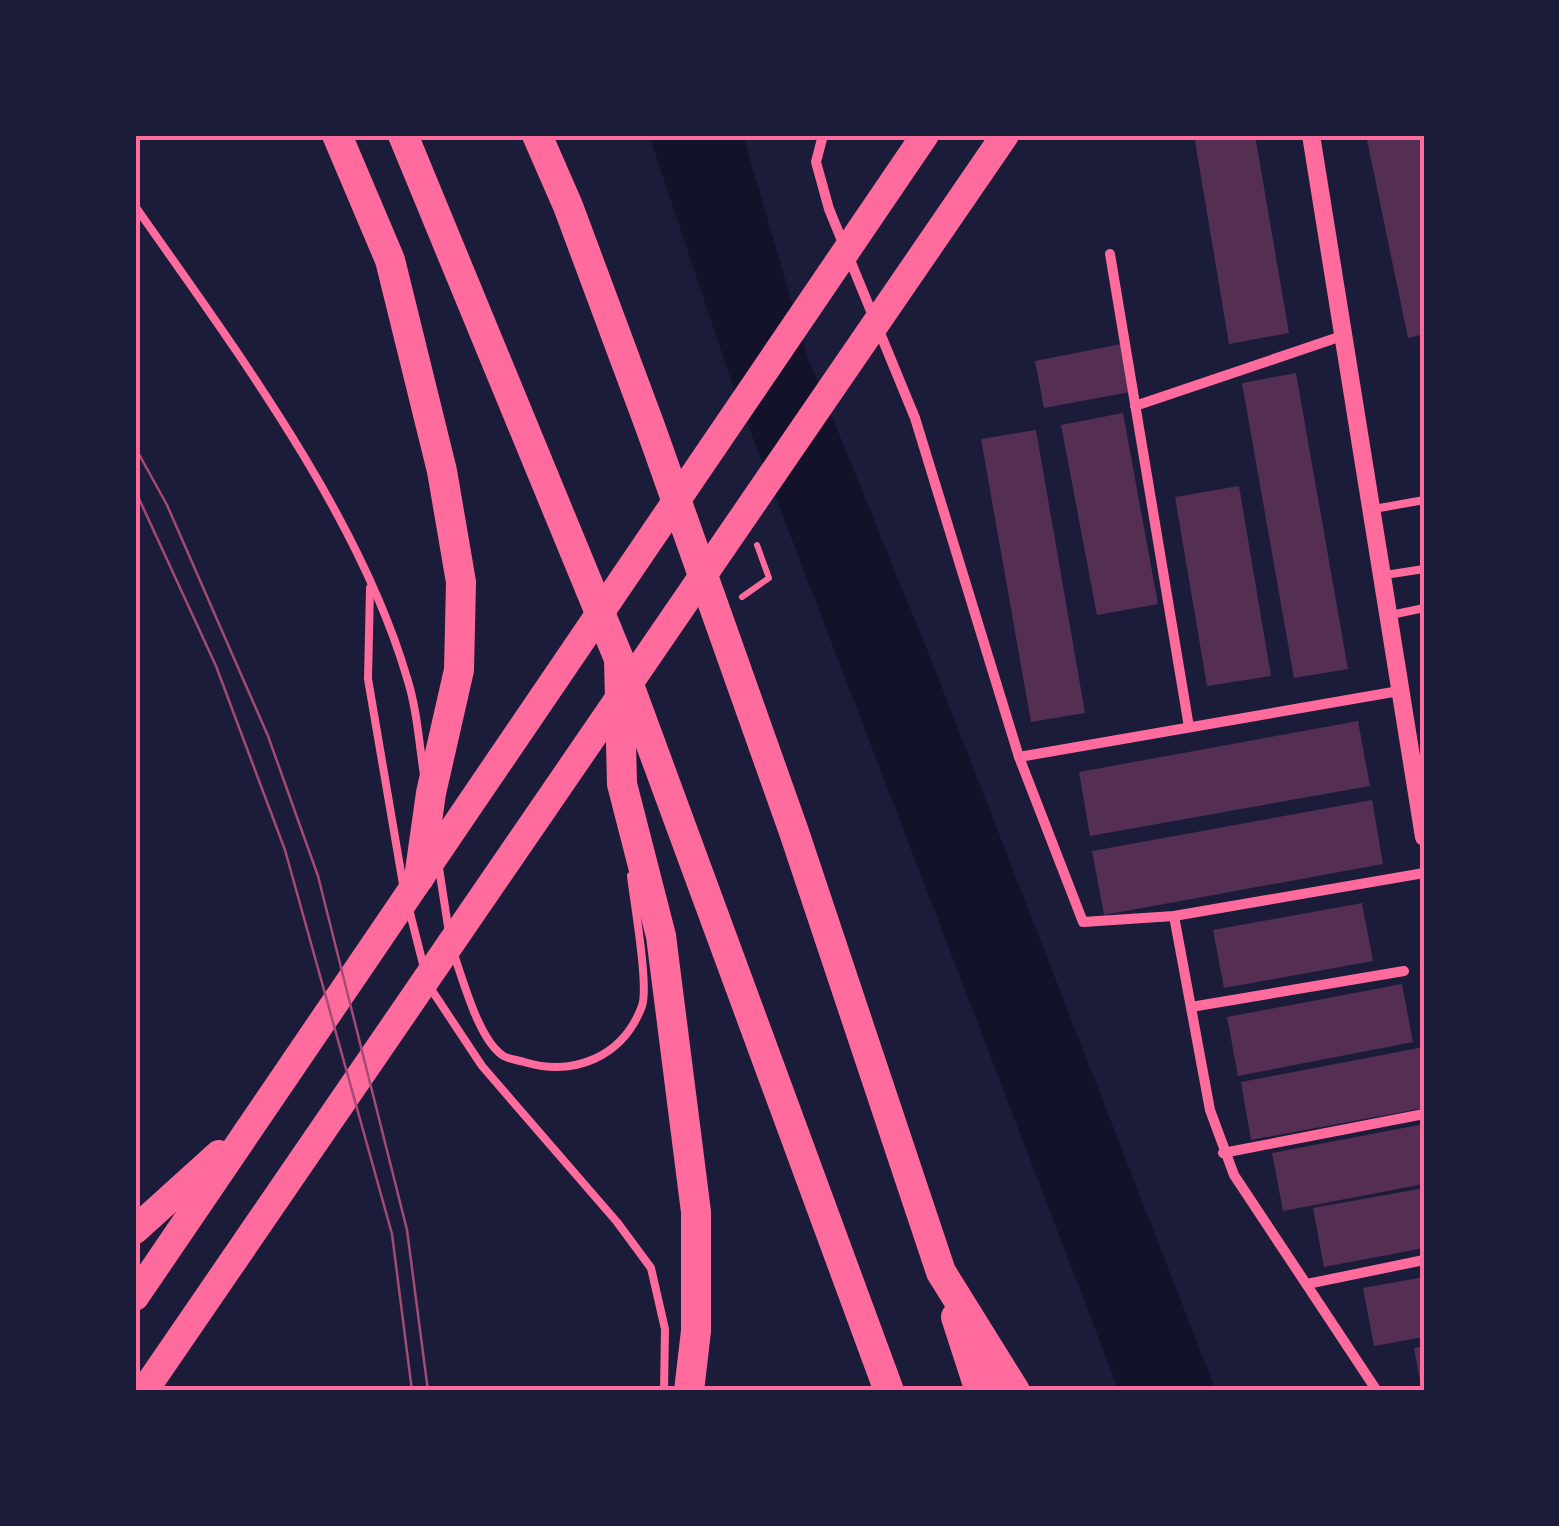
<svg xmlns="http://www.w3.org/2000/svg" width="1559" height="1526" viewBox="0 0 1559 1526" font-family="Helvetica,sans-serif">
	<rect width="100%" height="100%" fill="#1b1b3a"/>
	<polygon fill="#12122b" points="649,135 743,135 808,358 930,657 1216,1391 1119,1391 733,386"/>
	<g fill="#542f53">
		<polygon points="1194,135 1255,135 1289,333 1229,344"/>
		<polygon points="1366,135 1424,135 1424,334 1408,338"/>
		<polygon points="1121,344 1130,392 1044,408 1035,361"/>
		<polygon points="1296,373 1348,669 1294,678 1242,383"/>
		<polygon points="1123,413 1158,604 1097,615 1061,425"/>
		<polygon points="1036,430 1085,713 1031,722 981,439"/>
		<polygon points="1239,486 1271,676 1207,686 1175,497"/>
		<polygon points="1358,721 1370,786 1090,836 1079,772"/>
		<polygon points="1372,800 1383,864 1104,915 1092,851"/>
		<polygon points="1362,903 1373,961 1224,988 1213,930"/>
		<polygon points="1402,984 1413,1042 1238,1076 1227,1017"/>
		<polygon points="1424,1047 1424,1108 1251,1140 1241,1082"/>
		<polygon points="1424,1124 1424,1184 1283,1211 1272,1153"/>
		<polygon points="1424,1188 1424,1248 1324,1267 1313,1208"/>
		<polygon points="1424,1277 1424,1337 1374,1346 1363,1288"/>
		<polygon points="1424,1346 1424,1391 1422,1391 1414,1348"/>
	</g>
	<g fill="none" stroke-linecap="round" stroke-linejoin="round">
		<polyline stroke="#ff6b9d" stroke-width="6" points="742,597 769,578 757,545"/>
		<g stroke="#ff6b9d" stroke-width="8">
			<path d="M135 206C233 346 359 514 407 678 417 709 419 743 424 775"/>
			<polyline points="1374,509 1424,500"/>
			<polyline points="1385,575 1424,569"/>
			<polyline points="370,588 368,679 404,890"/>
			<polyline points="1391,615 1424,608"/>
			<polyline points="439,868 449,933"/>
			<polyline points="409,909 424,968"/>
			<path d="M453 952C463 979 478 1038 502 1055 507 1059 518 1060 524 1062 574 1077 623 1057 642 1006 649 986 634 902 631 876"/>
			<polyline points="429,986 482,1066 617,1222 651,1268 665,1329 664,1391"/>
		</g>
		<g stroke="#ff6b9d" stroke-width="10">
			<polyline points="823,135 816,162 829,209 915,418 1019,757 1083,922 1174,916 1424,873"/>
			<polyline points="1110,254 1189,727"/>
			<polyline points="1135,406 1342,336"/>
			<polyline points="1019,757 1399,691"/>
			<polyline points="1174,916 1210,1110 1234,1175 1377,1391"/>
			<polyline points="1191,1007 1404,971"/>
			<polyline points="1223,1153 1424,1114"/>
			<polyline points="1307,1284 1424,1260"/>
		</g>
		<polyline stroke="#ff6b9d" stroke-width="18" points="1311,135 1424,837"/>
		<g stroke="#ff6b9d" stroke-width="28">
			<polyline points="135,1230 219,1154"/>
			<polyline points="135,1297 925,135"/>
			<polyline points="144,1391 1005,135"/>
		</g>
		<g stroke="#ff6b9d" stroke-width="30">
			<polyline points="337,135 390,260 442,471 461,582 459,670 431,793 419,878"/>
			<polyline points="403,135 619,659 622,784 661,936 696,1212 696,1331 689,1391"/>
			<polyline points="537,135 568,206 651,429 794,832 941,1272 1015,1391"/>
			<polyline points="629,685 889,1391"/>
			<polyline points="956,1317 980,1391"/>
		</g>
		<g stroke="#a44b75" stroke-width="2.5">
			<polyline points="135,447 167,505 268,736 318,876 407,1230 428,1391"/>
			<polyline points="135,490 216,666 285,850 392,1234 412,1391"/>
		</g>
	</g>
	<rect width="1559" height="1526" fill="none" stroke="#1b1b3a" stroke-width="275"/>
	<rect x="138" y="138" width="1284" height="1250" fill="none" stroke="#ff6b9d" stroke-width="4"/>
</svg>
